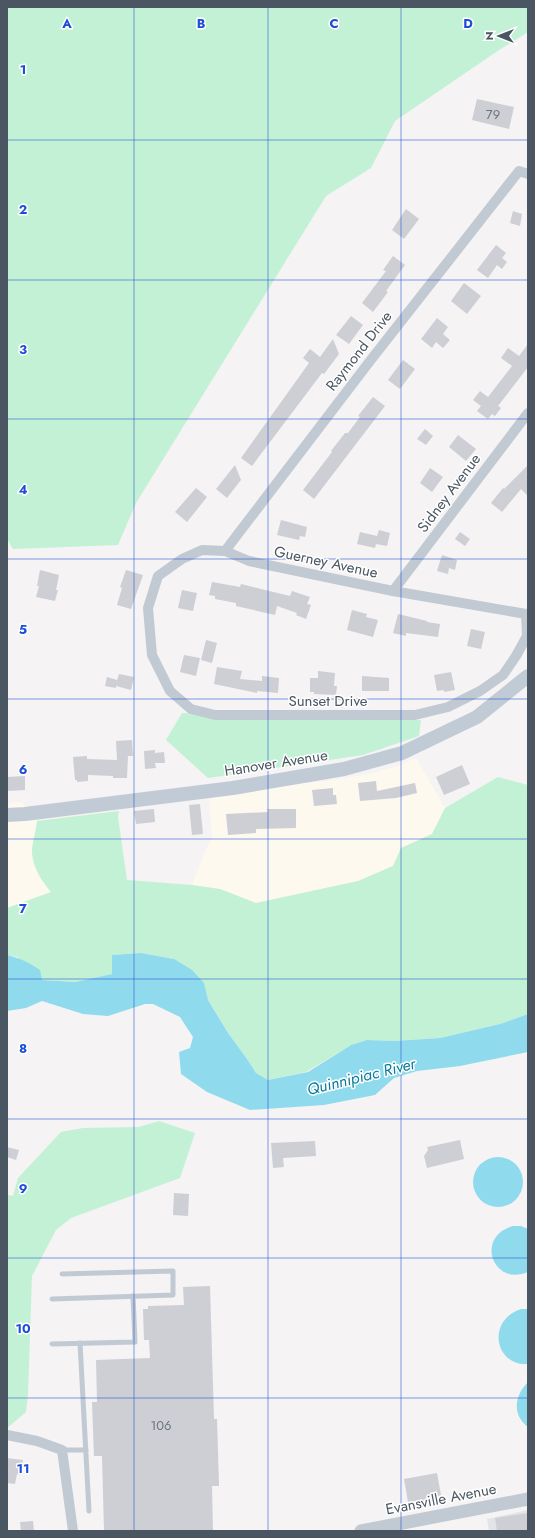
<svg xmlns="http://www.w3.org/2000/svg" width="535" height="1538" viewBox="0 0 535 1538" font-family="Jost,sans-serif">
	<rect width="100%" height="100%" fill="#f5f3f3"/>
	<g fill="#fdf9ef">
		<polygon points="416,758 445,808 432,834 401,848 393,866 358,881 256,903 220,889 192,885 206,849 212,838 209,795 326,781 369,774 397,766"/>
		<polygon points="22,802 37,821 32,851 33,858 38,871 51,892 7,908 7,803"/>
	</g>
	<polygon fill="#e2e4e7" points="528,1510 528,1531 489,1531 487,1519"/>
	<g fill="#c3f1d5">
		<polygon points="7,7 528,7 528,32 499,50 395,121 371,168 326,196 136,503 118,545 13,549 7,539"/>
		<polygon points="182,713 421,720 419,736 363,755 208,778 166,740"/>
		<path d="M498 777 528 785V1014L500 1024 440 1038 394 1041 367 1040 351 1045 306 1072 268 1080 256 1073 247 1059 228 1033 208 1000 174 959 141 953 112 955V974L75 982 42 980 17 957 7 955V908L51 892C41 881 31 864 32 849 33 840 36 830 37 821L119 811 118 817 127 880 192 885 220 889 256 903 358 881 393 866 401 848 432 834 445 808Z"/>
		<polygon points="159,1121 195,1133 180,1178 71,1218 56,1230 32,1276 28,1394 26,1412 7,1428 7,1195 13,1196 18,1178 61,1132 83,1128 139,1127"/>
	</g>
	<g fill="#90daee">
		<path d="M141 953 174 959 192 970 204 983 208 1000 228 1033 247 1059 256 1073 268 1080 308 1072 351 1045 367 1040 394 1041 440 1038 500 1024 528 1014V1052L460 1066 417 1071 394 1078 375 1095 324 1105 250 1110 207 1092 181 1074 179 1052 190 1048 193 1037 180 1017 153 1004H145L108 1016 83 1014 42 1001 26 1008 7 1011V955C20 958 30 963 40 970L42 980 75 982 112 974V955Z"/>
		<circle cx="498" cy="1182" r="25"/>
		<path d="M513 1226H521L528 1229V1272C492 1287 475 1236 513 1226Z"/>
		<path d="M521 1309H528V1364C496 1367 485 1321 521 1309Z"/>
		<path d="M528 1382V1427C512 1415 514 1396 528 1382Z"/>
	</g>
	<g fill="#cdcfd5">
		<polygon points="477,99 514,107 509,129 472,120"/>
		<polygon points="406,209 419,219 404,239 392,230"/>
		<polygon points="513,211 522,214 520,226 510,223"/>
		<polygon points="496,245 506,253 502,258 507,262 502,269 497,265 488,278 477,270"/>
		<polygon points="393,256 405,265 386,291 388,292 373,312 362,303 386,271 383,270"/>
		<polygon points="464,283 481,296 467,314 451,301"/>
		<polygon points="351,316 363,325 349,344 336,335"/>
		<polygon points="437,318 448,327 443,334 450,340 443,348 436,342 432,348 421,339"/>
		<polygon points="333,339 339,354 324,374 322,373 252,466 241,458 309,363 303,358 310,349 320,357"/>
		<polygon points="528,344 528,367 498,406 501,408 495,416 492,414 488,419 477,411 481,406 473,400 480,391 488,397 512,366 501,358 508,348 519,356"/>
		<polygon points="403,360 415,369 400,389 388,380"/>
		<polygon points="373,397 385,406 314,499 303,490 332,452 331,451 345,433 348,433 360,417 358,416"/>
		<polygon points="425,429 433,436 426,445 417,439"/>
		<polygon points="458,435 476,449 466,461 449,447"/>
		<polygon points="235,465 241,480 227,498 216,489"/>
		<polygon points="528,465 528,496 521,489 502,512 491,503 503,488 504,489"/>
		<polygon points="430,468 443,477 432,492 420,483"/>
		<polygon points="196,488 207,497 187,522 175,512"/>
		<polygon points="281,520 307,527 305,537 300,536 299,540 277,535"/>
		<polygon points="379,530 390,533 387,546 376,544 375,548 357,544 360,532 377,536"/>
		<polygon points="460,532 470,539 465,546 455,539"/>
		<polygon points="442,555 457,560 455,570 449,568 448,574 437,571"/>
		<polygon points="40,570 59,575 56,590 58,590 55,601 36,597 39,586 37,586"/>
		<polygon points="126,570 143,575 131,609 117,605 122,588 120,587"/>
		<polygon points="212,582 240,587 241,584 290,596 292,591 310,597 307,604 311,605 306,619 296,615 297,613 277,606 275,615 236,606 236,603 215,599 215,596 209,595"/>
		<polygon points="182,590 197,593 193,611 178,608"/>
		<polygon points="352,610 367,614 366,617 378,620 373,637 347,630"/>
		<polygon points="398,614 427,621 427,622 440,624 438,637 406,633 406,636 393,633"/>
		<polygon points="471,629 485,632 481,649 467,646"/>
		<polygon points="206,640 217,643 212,663 201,660"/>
		<polygon points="184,655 200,658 196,676 180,672"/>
		<polygon points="217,667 242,671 240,679 262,681 262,676 279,678 278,693 257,691 257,693 214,684"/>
		<polygon points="318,671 335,673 334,686 337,686 336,695 314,694 314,692 310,692 310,678 318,678"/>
		<polygon points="451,672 455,690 444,692 444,690 437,691 434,675"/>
		<polygon points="119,674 134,677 131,690 116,686 116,688 105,686 107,677 117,680 116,684"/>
		<polygon points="362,676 389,678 389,691 362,691"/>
		<polygon points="132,740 133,756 128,756 127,778 113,778 113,776 88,775 88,781 77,782 77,780 75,780 73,757 87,756 87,759 117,760 116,741"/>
		<polygon points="155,750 155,753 164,752 165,763 155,763 156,768 145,769 144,751"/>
		<polygon points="462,765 470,784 444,795 436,777"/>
		<polygon points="25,776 25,790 7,791 7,777"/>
		<polygon points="376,781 377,791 415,783 417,793 396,798 360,801 358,783"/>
		<polygon points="333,788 333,795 336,795 337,804 314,806 312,790"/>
		<polygon points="200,804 203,834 192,835 189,805"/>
		<polygon points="154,809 155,822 136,824 134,811"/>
		<polygon points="267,809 296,809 296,828 256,829 256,833 228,835 226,814 268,812"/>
		<polygon points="460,1140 464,1159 427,1168 424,1156 428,1150 427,1147"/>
		<polygon points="315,1141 316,1156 283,1158 284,1167 273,1168 271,1143"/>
		<polygon points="7,1147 19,1150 16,1160 7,1157"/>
		<polygon points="174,1193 189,1194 188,1216 173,1215"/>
		<polygon points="210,1286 214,1419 217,1419 219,1486 212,1486 213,1530 104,1531 102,1456 94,1456 92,1402 97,1402 96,1360 150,1358 149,1340 144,1340 143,1309 148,1309 148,1306 184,1305 183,1287"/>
		<polygon points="7,1458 23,1460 21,1475 17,1474 15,1484 7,1483"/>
		<polygon points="437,1473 441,1495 435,1497 436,1500 416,1504 415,1501 408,1502 404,1479"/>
		<polygon points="528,1513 528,1531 497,1531 495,1518"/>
		<polygon points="33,1521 34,1531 21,1531 20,1522"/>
	</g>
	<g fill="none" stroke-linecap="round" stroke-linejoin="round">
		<g stroke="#c1cad2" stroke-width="5">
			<polyline points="52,1299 173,1295 173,1271 62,1274"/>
			<polyline points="80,1343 89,1511"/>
			<polyline points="52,1344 135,1342 133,1296"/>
			<polyline points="62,1450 86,1450"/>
		</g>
		<g stroke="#c1cad2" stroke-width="10">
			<polyline points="225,551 370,361 519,171 528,174"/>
			<polyline points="393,591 528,413"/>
			<polyline points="526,614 527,636 516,656 503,675 480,691 448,707 415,715 215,715 191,709 170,691 152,655 148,608 158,576 182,559 202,550 225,551 249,561 393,591 526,614 528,615"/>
			<polyline points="7,1435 37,1441 62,1450 73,1531"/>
		</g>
		<polyline stroke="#c1cad2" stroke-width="13" points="361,1531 528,1499"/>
		<polyline stroke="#c1cbd6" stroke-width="14" points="7,815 25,814 233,788 344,769 402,753 477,717 528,676"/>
	</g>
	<path fill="none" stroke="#1d4ed8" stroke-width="1" stroke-opacity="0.55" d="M134 7V1531M268 7V1531M401 7V1531M7 140H528M7 280H528M7 419H528M7 559H528M7 699H528M7 839H528M7 979H528M7 1119H528M7 1258H528M7 1398H528"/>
	<g text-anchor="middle" stroke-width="3" stroke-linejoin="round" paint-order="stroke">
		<g font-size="13" fill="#6b747e">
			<text x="493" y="119">79</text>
			<text x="161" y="1430">106</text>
		</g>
		<g font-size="15" fill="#4a5661" stroke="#fff">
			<text transform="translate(359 351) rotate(-52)" y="5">Raymond Drive</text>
			<text transform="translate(449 493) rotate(-53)" y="5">Sidney Avenue</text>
			<text transform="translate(326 562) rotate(12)" y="5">Guerney Avenue</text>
			<text x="328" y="706">Sunset Drive</text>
			<text transform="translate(276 763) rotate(-9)" y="5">Hanover Avenue</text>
			<text transform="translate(441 1499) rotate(-11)" y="5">Evansville Avenue</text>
		</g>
		<g font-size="16" font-style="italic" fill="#0c7c9b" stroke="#fff">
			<text transform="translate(361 1076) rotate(-14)" y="6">Quinnipiac River</text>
		</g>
	</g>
	<g font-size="13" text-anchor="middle" font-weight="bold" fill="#1d4ed8" stroke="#fff" stroke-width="3" stroke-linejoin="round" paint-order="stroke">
		<text x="67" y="28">A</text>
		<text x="201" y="28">B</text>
		<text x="334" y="28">C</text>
		<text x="468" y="28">D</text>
		<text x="23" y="74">1</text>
		<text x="23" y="214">2</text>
		<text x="23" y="354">3</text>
		<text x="23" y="494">4</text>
		<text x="23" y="634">5</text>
		<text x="23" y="774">6</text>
		<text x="23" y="913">7</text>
		<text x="23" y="1053">8</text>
		<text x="23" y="1193">9</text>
		<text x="23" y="1333">10</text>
		<text x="23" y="1473">11</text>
	</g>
	<rect width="535" height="1538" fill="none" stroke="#4a5661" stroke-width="16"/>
	<g transform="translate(499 36) rotate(270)" stroke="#ffffff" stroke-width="3" paint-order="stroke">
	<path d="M0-3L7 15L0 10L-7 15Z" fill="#4a5661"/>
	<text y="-6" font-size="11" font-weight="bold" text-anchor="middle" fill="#4a5661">N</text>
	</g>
</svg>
